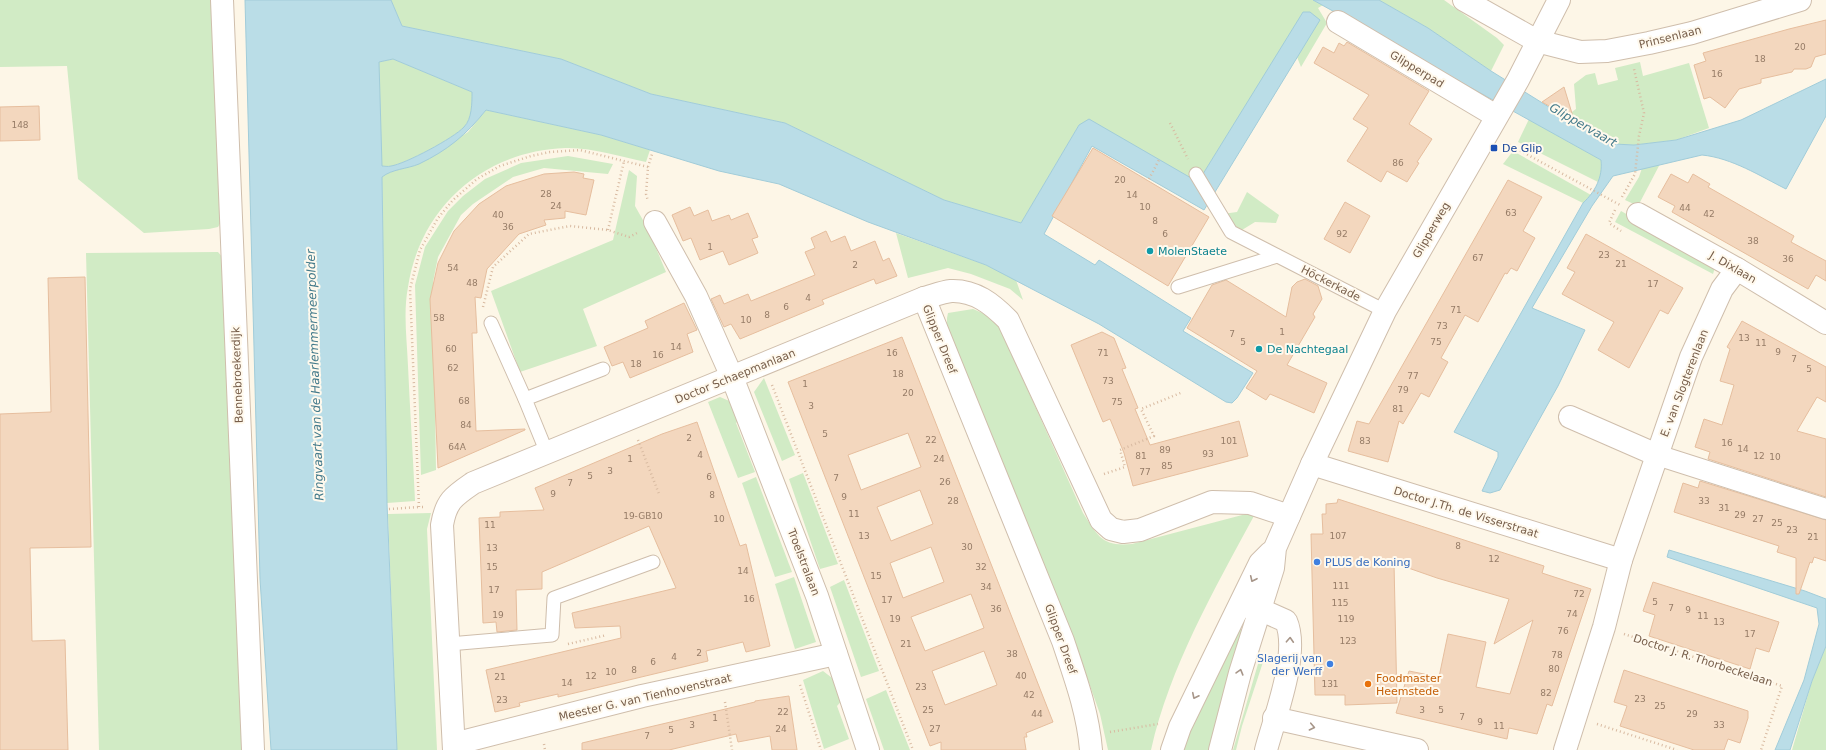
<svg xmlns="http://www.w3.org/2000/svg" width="1826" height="750" viewBox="0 0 1826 750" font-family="'DejaVu Sans',sans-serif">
	<rect width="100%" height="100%" fill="#fdf6e7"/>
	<g fill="#d1ebc5">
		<polygon points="0,0 213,0 221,222 218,227 209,229 144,233 78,179 67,66 0,67"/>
		<polygon points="391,0 1313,0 1323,5 1318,8 1327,23 1301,67 1297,57 1319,20 1262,80 1198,182 1079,125 1021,223 944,200 785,123 651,94 561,59 402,26"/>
		<polygon points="1379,0 1444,0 1497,38 1504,45 1491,71 1428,28"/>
		<path d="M393 59 472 92C472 103 472 119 464 127 454 138 405 164 391 166 388 167 384 166 381 166L379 62Z"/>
		<polygon points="1640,62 1643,76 1689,63 1709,128 1676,140 1634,145 1614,144 1606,138 1565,117 1576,109 1574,84 1586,75 1595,73 1598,85 1618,80 1615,68"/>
		<path d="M486 110 601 135 650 150 646 162C621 157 591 147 565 148 484 151 420 207 408 287 403 313 407 340 408 366 410 411 413 456 415 501L387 503 382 177 387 173 418 164 468 132Z"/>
		<polygon points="1529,119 1601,160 1603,172 1598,182 1518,142"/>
		<polygon points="1513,151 1591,195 1583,203 1503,164"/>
		<polygon points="568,156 613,164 608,174 544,168 513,177 473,204 461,215 438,257 433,282 436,470 421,475 415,285 425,247 448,211 463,196 485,179 521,163"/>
		<polygon points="1660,164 1638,206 1625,200 1639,177 1642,168"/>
		<polygon points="629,170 637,176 635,206 648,229 666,272 583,309 597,346 520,372 491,291 613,240"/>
		<polygon points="1247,192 1279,215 1276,223 1255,222 1242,230 1215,215 1237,212"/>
		<polygon points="1621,211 1716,264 1713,274 1615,222"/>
		<polygon points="896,233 986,265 1016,280 1023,300 1010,289 971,274 948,268 908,278"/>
		<polygon points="218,252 223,258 242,750 99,750 86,253"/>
		<path d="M973 309 987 315 999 326 1083 513C1098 536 1102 547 1132 544L1246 514H1255C1214 590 1170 666 1151 750H1108L1100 714 1083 666 947 332V318L948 313Z"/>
		<polygon points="764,378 795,455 782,461 754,392"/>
		<polygon points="720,397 734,403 741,419 736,423 755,472 738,478 708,402"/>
		<polygon points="803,473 838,564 820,569 789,479"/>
		<polygon points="756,477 792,572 775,577 742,483"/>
		<polygon points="431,513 427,529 437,750 397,750 388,514"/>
		<polygon points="794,577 816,642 795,649 775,584"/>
		<polygon points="844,580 879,671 861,677 830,587"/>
		<polygon points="1238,625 1244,633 1213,750 1179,750"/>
		<polygon points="1826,646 1826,750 1792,750 1812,681"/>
		<polygon points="1260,657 1264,659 1242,726 1236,750 1233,750"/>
		<polygon points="823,671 836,681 844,698 837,706 849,739 824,749 803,680"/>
		<polygon points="886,690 910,750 884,750 866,699"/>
	</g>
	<g fill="#badde7" stroke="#a1ccd9" fill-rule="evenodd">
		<path d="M245 0H391L402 26 561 59 651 94 785 123 944 200 1021 223 1079 125 1089 119 1198 182 1303 12H1310L1320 20 1204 210 1092 146 1044 234 1095 265 1099 260 1191 318 1183 331 1253 373 1237 398 1232 403 1226 402 1099 324 986 265 868 222 779 184 719 171 601 135 486 110C466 135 448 150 419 164 407 169 392 169 382 177L387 503 397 750H271L260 579ZM393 59 472 92C472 103 472 119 464 127 454 138 405 164 391 166 388 167 384 166 382 166L379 62Z"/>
		<path d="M1313 0H1379L1428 28 1491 71 1565 117 1606 138 1614 144 1634 145 1676 140 1741 120 1826 79V116L1786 189C1760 176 1732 158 1702 155L1613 176 1592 206 1532 308 1585 330 1558 386 1500 490 1490 493 1482 491 1498 457V452L1454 432 1583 203C1595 192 1603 177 1601 160Z"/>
		<polygon points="1669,550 1805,591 1826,599 1826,646 1812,681 1790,750 1775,750 1804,680 1819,624 1817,608 1667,557"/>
	</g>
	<g fill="#f3d7be" stroke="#e6be9e" fill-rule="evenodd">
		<polygon points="1826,20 1826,54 1815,57 1811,67 1806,69 1794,69 1792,72 1761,79 1761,83 1739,89 1725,108 1710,97 1704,99 1694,65 1706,61 1703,53 1789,29"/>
		<polygon points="1347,42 1429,91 1409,124 1432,139 1417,162 1419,163 1407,182 1387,171 1381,182 1347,161 1368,128 1353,119 1369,95 1314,63 1323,47 1334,53 1339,43 1344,46"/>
		<polygon points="1564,87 1574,120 1542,102"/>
		<polygon points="39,106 40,140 0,141 0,107"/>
		<polygon points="1093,148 1209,217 1168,286 1052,216"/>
		<polygon points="574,172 584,174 583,178 594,180 586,215 565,211 565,218 544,220 546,225 519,234 487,269 481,298 475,297 477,333 472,333 476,431 525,429 525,430 438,468 430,299 438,263 454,231 479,204 506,186 544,174"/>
		<polygon points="1671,174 1688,183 1693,174 1710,184 1708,187 1794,236 1791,242 1826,261 1826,281 1816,275 1808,289 1672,212 1675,206 1658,197"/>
		<polygon points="1508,180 1542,197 1523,231 1535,238 1517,271 1511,268 1507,274 1505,273 1478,322 1465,315 1441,358 1448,362 1429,397 1421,393 1403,424 1399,421 1388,462 1348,451 1357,421 1369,424"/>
		<polygon points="1345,202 1370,216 1350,253 1324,239"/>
		<polygon points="690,207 694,216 708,210 712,221 729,215 731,220 748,213 758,237 752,239 758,253 729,265 723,251 700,260 691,238 683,241 672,215"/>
		<polygon points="826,231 831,242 845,236 851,251 875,241 883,261 889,258 897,276 876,284 874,279 822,300 824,304 740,339 731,324 724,327 711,299 720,295 724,304 748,294 751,301 815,275 805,252 815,248 811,238"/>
		<polygon points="1586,234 1683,288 1668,314 1660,310 1629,368 1598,350 1614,322 1562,294 1575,272 1567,268"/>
		<polygon points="85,277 91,547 30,548 32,641 65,640 68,750 0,750 0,414 51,412 48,278"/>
		<polygon points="1305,279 1318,286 1322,299 1313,314 1315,317 1287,365 1327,383 1314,413 1270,394 1266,400 1246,388 1257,371 1187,328 1212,285 1226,280 1286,317 1292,287 1297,282"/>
		<polygon points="684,303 697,330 687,334 693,352 630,378 623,362 612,366 604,347 648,328 645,321"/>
		<polygon points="1742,321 1826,367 1826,402 1817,397 1797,431 1826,439 1826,497 1708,459 1710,452 1695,447 1704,419 1722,425 1734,385 1720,381 1730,349 1727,347"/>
		<polygon points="1102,332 1114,338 1126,368 1122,369 1138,408 1135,409 1150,445 1239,421 1248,456 1133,486 1124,453 1110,419 1103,422 1071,345"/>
		<path d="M902 337 1053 722 1026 733 1027 737H1024L1026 750H941V742L930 746 788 382ZM908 433 921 467 861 490 848 455ZM920 490 933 524 891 541 877 507ZM931 547 944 582 903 598 890 563ZM971 594 984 628 925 651 911 617ZM984 651 997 685 945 705 932 671Z"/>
		<polygon points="697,422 740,546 746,544 770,646 746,652 743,642 706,651 708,661 558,697 558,694 519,703 520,706 495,712 486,670 621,638 620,626 575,628 572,613 676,588 649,526 542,572 542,589 516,590 517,630 497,632 496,622 483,623 479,518 500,517 500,512 544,510 535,488 662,434"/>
		<polygon points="1700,481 1826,520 1826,561 1814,557 1812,563 1810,562 1799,594 1796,594 1796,558 1777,552 1779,546 1674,512 1683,483 1698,488"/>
		<polygon points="1338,499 1544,566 1542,573 1591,589 1552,706 1547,704 1537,734 1509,728 1507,739 1396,713 1409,671 1439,677 1448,634 1486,642 1476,687 1510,694 1533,620 1494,644 1509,599 1437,578 1394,563 1397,703 1345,705 1345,695 1315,695 1311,534 1323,534 1322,514 1326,514 1326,504 1337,503"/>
		<polygon points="1653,582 1779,622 1769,652 1756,648 1750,669 1649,636 1655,615 1643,611"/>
		<polygon points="1624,670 1748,711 1748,718 1740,743 1728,739 1724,750 1694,750 1620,726 1627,706 1614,702"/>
		<polygon points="789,696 797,750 772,750 770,736 738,742 736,734 669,750 582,750 582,743 755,702 755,701"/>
	</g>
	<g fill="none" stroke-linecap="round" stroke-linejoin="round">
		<defs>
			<g id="service">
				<polyline points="1196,174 1231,232 1385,311"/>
				<polyline points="1178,287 1277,256"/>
				<polyline points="491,323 525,399"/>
				<polyline points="547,453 525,399 603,369"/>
				<polyline points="449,644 552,635 554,598 653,562"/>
			</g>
			<polyline id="pedestrian" points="1657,455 1826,509"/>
			<g id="minor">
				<polyline points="1464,0 1537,41"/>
				<polyline points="1338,22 1496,116"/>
				<polyline points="1638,214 1737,269 1826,323"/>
				<polyline points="655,222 696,296 732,377 817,596 868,750"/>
				<path d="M924 298 1063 641C1075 677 1088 712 1091 750"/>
				<polyline points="1570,417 1657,455"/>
				<polyline points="1312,464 1621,560"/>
				<path d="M1241 605 1268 613 1286 621C1300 653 1275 716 1266 750"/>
				<polyline points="1274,718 1417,750"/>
				<polyline points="454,744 642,696 836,654"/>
				<path d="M454 750 442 525C446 501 454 496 473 483L924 298C932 296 942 292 951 291 975 290 992 304 1008 320L1101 520 1111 529 1123 532 1140 530 1212 502 1250 503 1289 516"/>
				<polyline points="1565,750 1604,627 1621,560 1691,357 1722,289 1737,269"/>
			</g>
			<g id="tertiary">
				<polyline points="222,0 253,750"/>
				<polyline points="1537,41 1580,52 1607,51 1649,43 1692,33 1800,0"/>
				<polyline points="1172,750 1180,727 1260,563 1270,553"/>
				<polyline points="1220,750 1240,673 1273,568 1275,548 1312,464 1385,311 1518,80 1559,0"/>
			</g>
		</defs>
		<use href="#service" stroke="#cfbeac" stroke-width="15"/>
		<use href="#pedestrian" stroke="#cfbeac" stroke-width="22"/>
		<use href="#minor" stroke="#cfbeac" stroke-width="24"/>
		<use href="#tertiary" stroke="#cfbeac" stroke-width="24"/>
		<g stroke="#d8baa1" stroke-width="2.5" stroke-dasharray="1 3" stroke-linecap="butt">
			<polyline points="1170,123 1188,159"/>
			<polyline points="1506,143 1620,205"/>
			<polyline points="648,167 652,154"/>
			<polyline points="1149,179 1160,158"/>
			<polyline points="1622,197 1635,174 1639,136 1644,113 1634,69"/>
			<polyline points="1615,210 1609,223 1621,231"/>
			<polyline points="608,230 624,161"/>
			<polyline points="483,307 493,267 529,234 570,226 608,230 629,237 637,233"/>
			<polyline points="772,385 913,750"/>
			<polyline points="638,440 659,494"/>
			<polyline points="1104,474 1125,467 1120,450 1154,436 1141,409 1183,392"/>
			<polyline points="423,507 419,507 410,289 420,250 438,218 453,200 477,179 500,166 531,156 550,152 580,150 648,167 646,194 648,201"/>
			<polyline points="389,509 419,507"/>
			<polyline points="1624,634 1782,686 1761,750"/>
			<polyline points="568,644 607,635"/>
			<polyline points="800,685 821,750"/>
			<polyline points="725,702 732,750"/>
			<polyline points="1597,724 1677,750"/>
			<polyline points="1110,732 1158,724"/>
			<polyline points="544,744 545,750"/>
		</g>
		<use href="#service" stroke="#fff" stroke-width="13"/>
		<use href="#pedestrian" stroke="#fff" stroke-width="20"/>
		<use href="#minor" stroke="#fff" stroke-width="22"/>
		<use href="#tertiary" stroke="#fff" stroke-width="22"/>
	</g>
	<defs><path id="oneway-chevron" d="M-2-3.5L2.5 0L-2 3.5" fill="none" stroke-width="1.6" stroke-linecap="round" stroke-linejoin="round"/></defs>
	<g stroke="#a79689">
		<use href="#oneway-chevron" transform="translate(1253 579) rotate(115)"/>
		<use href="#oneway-chevron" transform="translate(1290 640) rotate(-87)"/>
		<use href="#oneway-chevron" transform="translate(1240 672) rotate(-74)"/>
		<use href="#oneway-chevron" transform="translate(1195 696) rotate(116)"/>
		<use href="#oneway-chevron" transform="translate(1312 727) rotate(12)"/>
	</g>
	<rect fill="#1a4fb4" stroke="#fff9ed" stroke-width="1.5" x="1490" y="144" width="8" height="8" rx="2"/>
	<g fill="#0f9aa8" stroke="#fff9ed" stroke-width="1.5">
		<circle cx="1150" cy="251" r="4"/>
		<circle cx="1259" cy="349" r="4"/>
	</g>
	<g fill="#3f7fe0" stroke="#fff9ed" stroke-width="1.5">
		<circle cx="1317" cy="562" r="4"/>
		<circle cx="1330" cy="664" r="4"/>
	</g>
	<circle fill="#e8710a" stroke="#fff9ed" stroke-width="1.5" cx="1368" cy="684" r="4"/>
	<g text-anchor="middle" stroke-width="4" stroke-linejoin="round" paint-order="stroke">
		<g font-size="9" fill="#967c67">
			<text x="1800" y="50">20</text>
			<text x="1760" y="62">18</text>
			<text x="1717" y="77">16</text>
			<text x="20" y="128">148</text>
			<text x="1398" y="166">86</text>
			<text x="1120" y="183">20</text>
			<text x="546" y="197">28</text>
			<text x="1132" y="198">14</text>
			<text x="556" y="209">24</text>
			<text x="1145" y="210">10</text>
			<text x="1685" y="211">44</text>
			<text x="1511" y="216">63</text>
			<text x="1709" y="217">42</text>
			<text x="498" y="218">40</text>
			<text x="1155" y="224">8</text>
			<text x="508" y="230">36</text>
			<text x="1165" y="237">6</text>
			<text x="1342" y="237">92</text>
			<text x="1753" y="244">38</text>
			<text x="710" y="250">1</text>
			<text x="1604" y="258">23</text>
			<text x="1478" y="261">67</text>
			<text x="1788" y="262">36</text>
			<text x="1621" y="267">21</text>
			<text x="855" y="268">2</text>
			<text x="453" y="271">54</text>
			<text x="472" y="286">48</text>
			<text x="1653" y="287">17</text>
			<text x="808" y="301">4</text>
			<text x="786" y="310">6</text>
			<text x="1456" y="313">71</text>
			<text x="767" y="318">8</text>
			<text x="439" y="321">58</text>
			<text x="746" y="323">10</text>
			<text x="1442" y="329">73</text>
			<text x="1282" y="335">1</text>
			<text x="1232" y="337">7</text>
			<text x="1744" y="341">13</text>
			<text x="1243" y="345">5</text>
			<text x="1436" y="345">75</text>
			<text x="1761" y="346">11</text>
			<text x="676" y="350">14</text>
			<text x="451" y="352">60</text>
			<text x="1778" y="355">9</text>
			<text x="892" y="356">16</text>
			<text x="1103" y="356">71</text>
			<text x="658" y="358">16</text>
			<text x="1794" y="362">7</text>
			<text x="636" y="367">18</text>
			<text x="453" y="371">62</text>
			<text x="1809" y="372">5</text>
			<text x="898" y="377">18</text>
			<text x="1413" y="379">77</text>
			<text x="1108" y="384">73</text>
			<text x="805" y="387">1</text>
			<text x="1403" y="393">79</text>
			<text x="908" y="396">20</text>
			<text x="464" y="404">68</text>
			<text x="1117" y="405">75</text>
			<text x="811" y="409">3</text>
			<text x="1398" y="412">81</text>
			<text x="466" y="428">84</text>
			<text x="825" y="437">5</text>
			<text x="689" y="441">2</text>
			<text x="931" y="443">22</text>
			<text x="1229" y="444">101</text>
			<text x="1365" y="444">83</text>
			<text x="1727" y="446">16</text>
			<text x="457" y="450">64A</text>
			<text x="1743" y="452">14</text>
			<text x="1165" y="453">89</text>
			<text x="1208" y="457">93</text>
			<text x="700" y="458">4</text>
			<text x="1141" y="459">81</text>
			<text x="1759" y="459">12</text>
			<text x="1775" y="460">10</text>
			<text x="630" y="462">1</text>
			<text x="939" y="462">24</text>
			<text x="1167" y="469">85</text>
			<text x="610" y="474">3</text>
			<text x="1145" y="475">77</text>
			<text x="590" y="479">5</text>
			<text x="709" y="480">6</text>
			<text x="836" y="481">7</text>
			<text x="945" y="485">26</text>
			<text x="570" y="486">7</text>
			<text x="553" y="497">9</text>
			<text x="712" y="498">8</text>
			<text x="844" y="500">9</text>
			<text x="953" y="504">28</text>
			<text x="1704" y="504">33</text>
			<text x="1724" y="511">31</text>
			<text x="854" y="517">11</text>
			<text x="1740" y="518">29</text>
			<text x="643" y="519">19-GB10</text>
			<text x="719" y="522">10</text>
			<text x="1758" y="522">27</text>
			<text x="1777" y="526">25</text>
			<text x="490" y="528">11</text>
			<text x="1792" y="533">23</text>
			<text x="864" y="539">13</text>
			<text x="1338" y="539">107</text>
			<text x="1813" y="540">21</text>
			<text x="1458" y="549">8</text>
			<text x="967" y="550">30</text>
			<text x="492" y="551">13</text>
			<text x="1494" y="562">12</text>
			<text x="492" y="570">15</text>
			<text x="981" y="570">32</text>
			<text x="743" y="574">14</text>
			<text x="876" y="579">15</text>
			<text x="1341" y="589">111</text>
			<text x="986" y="590">34</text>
			<text x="494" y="593">17</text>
			<text x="1579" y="597">72</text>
			<text x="749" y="602">16</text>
			<text x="887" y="603">17</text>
			<text x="1655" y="605">5</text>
			<text x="1340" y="606">115</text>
			<text x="1671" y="611">7</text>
			<text x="996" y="612">36</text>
			<text x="1688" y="613">9</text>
			<text x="1572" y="617">74</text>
			<text x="498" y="618">19</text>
			<text x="1703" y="619">11</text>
			<text x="895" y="622">19</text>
			<text x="1346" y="622">119</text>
			<text x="1719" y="625">13</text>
			<text x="1563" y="634">76</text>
			<text x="1750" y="637">17</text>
			<text x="1348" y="644">123</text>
			<text x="906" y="647">21</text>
			<text x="699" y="656">2</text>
			<text x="1012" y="657">38</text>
			<text x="1557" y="658">78</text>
			<text x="674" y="660">4</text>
			<text x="653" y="665">6</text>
			<text x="1554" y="672">80</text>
			<text x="634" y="673">8</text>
			<text x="611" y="675">10</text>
			<text x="591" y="679">12</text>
			<text x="1021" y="679">40</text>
			<text x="500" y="680">21</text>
			<text x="567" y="686">14</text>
			<text x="1330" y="687">131</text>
			<text x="921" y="690">23</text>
			<text x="1546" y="696">82</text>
			<text x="1029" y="698">42</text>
			<text x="1640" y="702">23</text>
			<text x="502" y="703">23</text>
			<text x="1660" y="709">25</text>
			<text x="928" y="713">25</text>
			<text x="1422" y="713">3</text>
			<text x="1441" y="713">5</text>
			<text x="783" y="715">22</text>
			<text x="1037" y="717">44</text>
			<text x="1692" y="717">29</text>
			<text x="1462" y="720">7</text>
			<text x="715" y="721">1</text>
			<text x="1480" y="725">9</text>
			<text x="692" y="728">3</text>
			<text x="1719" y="728">33</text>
			<text x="1499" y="729">11</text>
			<text x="781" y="732">24</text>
			<text x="935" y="732">27</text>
			<text x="671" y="733">5</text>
			<text x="647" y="739">7</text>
		</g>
		<g font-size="11" fill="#775e4a" stroke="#fff9ed">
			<text transform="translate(1670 37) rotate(-14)" y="4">Prinsenlaan</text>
			<text transform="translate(1417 69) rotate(31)" y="4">Glipperpad</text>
			<text transform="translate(1431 230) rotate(-60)" y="4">Glipperweg</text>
			<text transform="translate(1733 267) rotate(30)" y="4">J. Dixlaan</text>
			<text transform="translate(1331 283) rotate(27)" y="4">Höckerkade</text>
			<text transform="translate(940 339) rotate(68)" y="4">Glipper Dreef</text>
			<text transform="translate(237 375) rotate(-92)" y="4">Bennebroekerdijk</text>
			<text transform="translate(735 376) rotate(-22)" y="4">Doctor Schaepmanlaan</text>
			<text transform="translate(1684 383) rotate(-69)" y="4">E. van Slogterenlaan</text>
			<text transform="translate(1466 512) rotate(17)" y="4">Doctor J.Th. de Visserstraat</text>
			<text transform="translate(804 562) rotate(69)" y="4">Troelstralaan</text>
			<text transform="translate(1061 639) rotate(70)" y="4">Glipper Dreef</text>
			<text transform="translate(1703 660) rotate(18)" y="4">Doctor J. R. Thorbeckelaan</text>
			<text transform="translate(645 697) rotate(-13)" y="4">Meester G. van Tienhovenstraat</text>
		</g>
		<g font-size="11" fill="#164399" stroke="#fff9ed" text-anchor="start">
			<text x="1502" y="152">De Glip</text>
		</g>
		<g font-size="11" fill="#0d838f" stroke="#fff9ed" text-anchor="start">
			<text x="1158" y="255">MolenStaete</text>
			<text x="1267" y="353">De Nachtegaal</text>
		</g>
		<g font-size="11" fill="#366cbe" stroke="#fff9ed" text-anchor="start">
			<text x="1325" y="566">PLUS de Koning</text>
			<text x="1322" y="662" text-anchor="end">Slagerij van<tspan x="1322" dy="13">der Werff</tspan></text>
		</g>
		<g font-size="11" fill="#c56008" stroke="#fff9ed" text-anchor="start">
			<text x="1376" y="682">Foodmaster<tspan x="1376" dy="13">Heemstede</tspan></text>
		</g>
		<g font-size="12" font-style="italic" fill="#437a8b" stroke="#fff9ed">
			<text transform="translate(1583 125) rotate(30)" y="4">Glippervaart</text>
			<text transform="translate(315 375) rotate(-92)" y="4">Ringvaart van de Haarlemmermeerpolder</text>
		</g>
	</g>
</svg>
